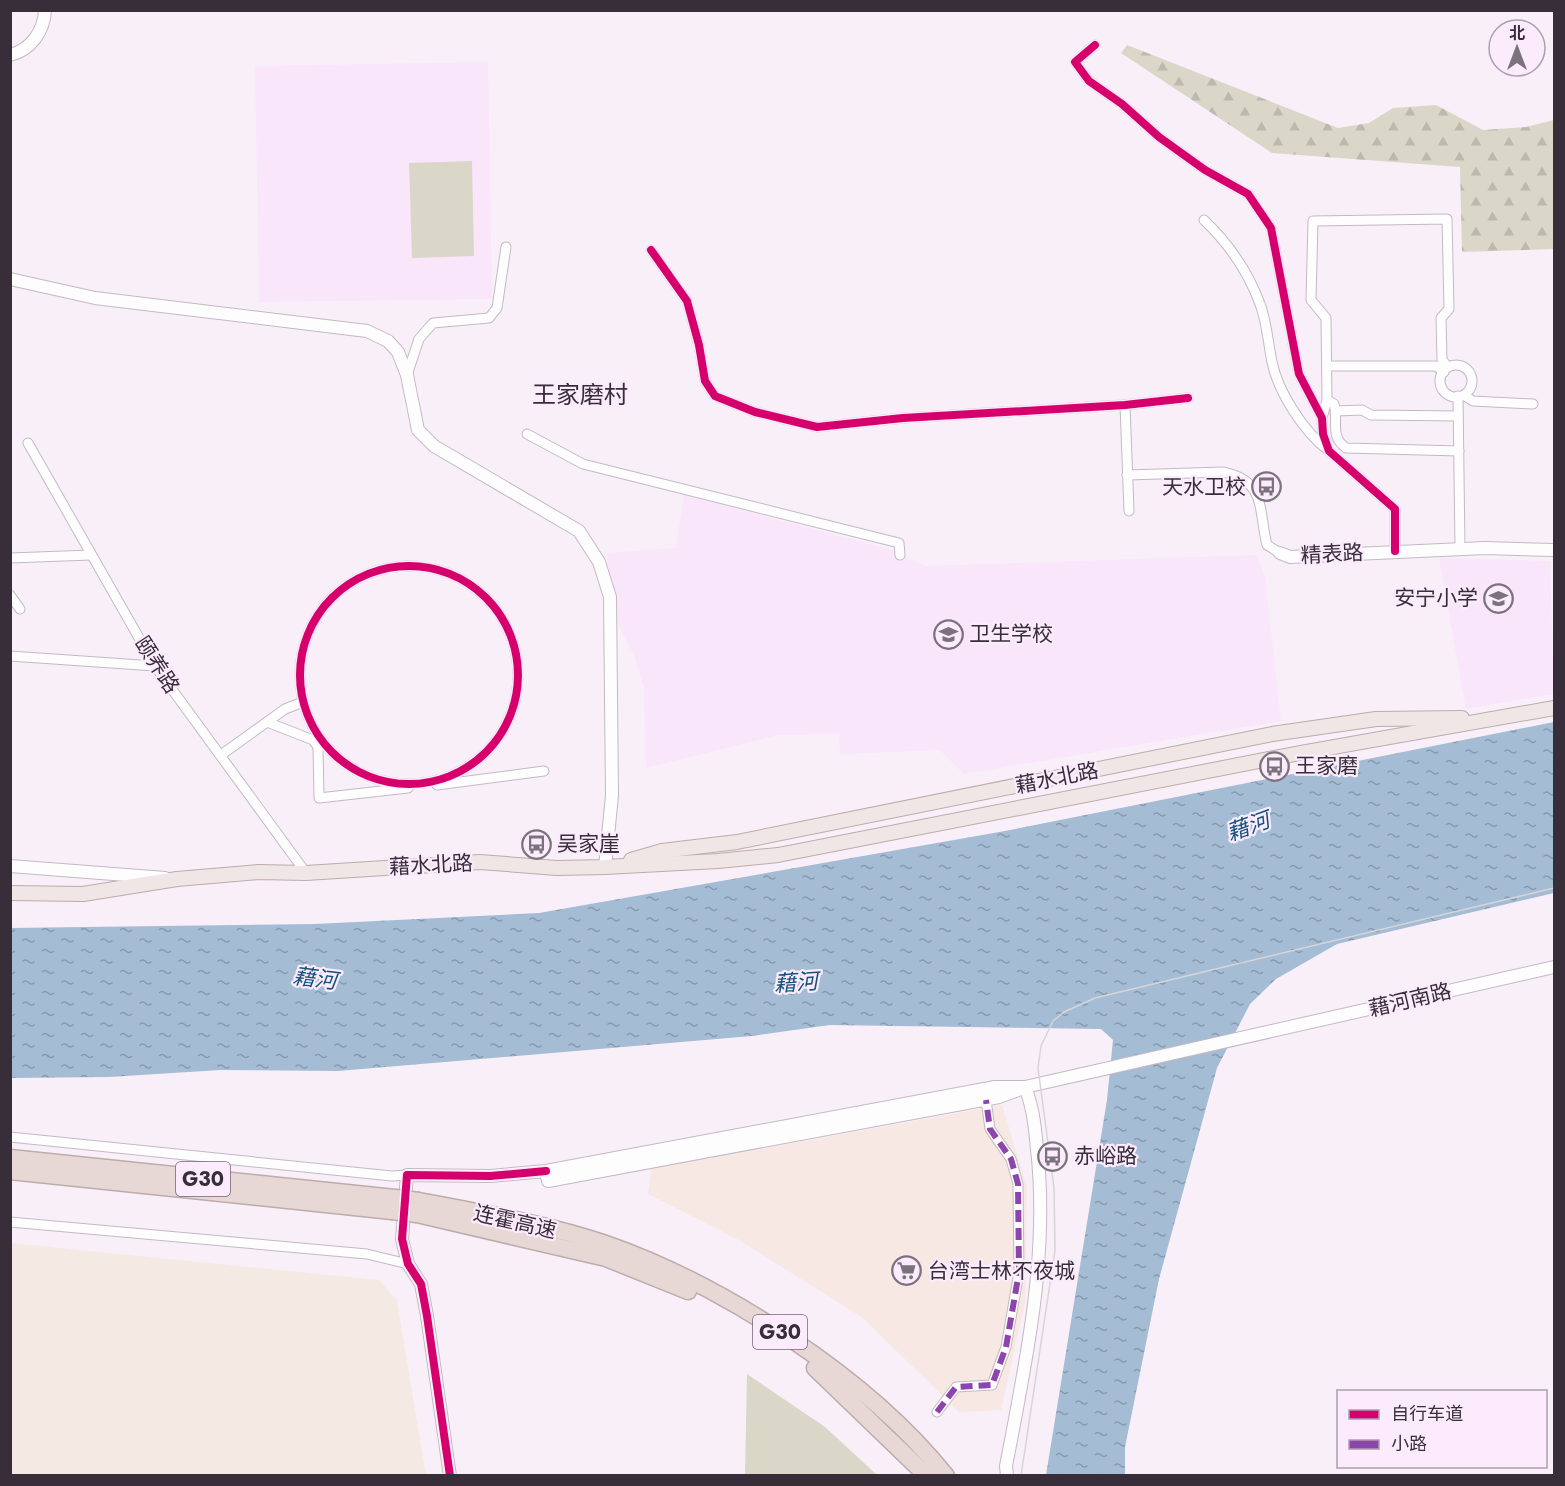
<svg xmlns="http://www.w3.org/2000/svg" width="1565" height="1486" viewBox="0 0 1565 1486" font-family="Jost,'Noto Sans SC',sans-serif">
	<defs>
		<pattern id="forest-firs" width="22" height="20" patternUnits="userSpaceOnUse" patternTransform="scale(1.5)"><rect width="22" height="20" fill="#dad7c9"/><path d="M5 1l3.5 6h-7zM16 11l3.5 6h-7z" fill="#bcb9ad"/></pattern>
		<pattern id="water-ripples" width="26" height="14" patternUnits="userSpaceOnUse" patternTransform="scale(1.5)"><rect width="26" height="14" fill="#a4bcd4"/><path d="M2 4q2-2 4 0t4 0M15 11q2-2 4 0t4 0" fill="none" stroke="#8799ad"/></pattern>
	</defs>
	<rect width="100%" height="100%" fill="#f8eff9"/>
	<polygon fill="#f7e8e4" points="1002,1105 1027,1187 1025,1302 1001,1410 959,1412 863,1318 739,1240 648,1194 651,1169"/>
	<polygon fill="#f5eae3" points="11,1243 379,1280 397,1300 426,1475 11,1475"/>
	<g fill="#f9e6fb">
		<polygon points="488,62 492,299 259,302 255,66"/>
		<polygon points="684,495 892,550 925,566 1256,555 1265,577 1281,721 964,774 940,750 840,754 839,734 779,735 646,768 644,688 634,655 613,614 607,553 676,548"/>
		<polygon points="1439,558 1550,561 1554,694 1466,709"/>
	</g>
	<g fill="#dad7c9">
		<polygon points="472,161 474,256 412,258 409,163"/>
		<polygon points="747,1374 825,1427 877,1475 745,1475"/>
	</g>
	<polygon fill="url(#forest-firs)" points="1127,45 1338,128 1369,123 1393,108 1436,105 1483,130 1526,127 1554,120 1554,249 1462,252 1460,167 1272,153 1121,53"/>
	<polygon fill="url(#water-ripples)" points="1554,722 1554,893 1337,944 1276,979 1250,1004 1217,1068 1159,1279 1125,1447 1125,1475 1046,1475 1107,1100 1113,1040 1101,1029 830,1025 752,1036 338,1071 220,1070 109,1077 11,1078 10,928 315,924 539,913 1005,831"/>
	<g fill="none" stroke-linecap="round" stroke-linejoin="round">
		<defs>
			<g id="street">
				<polyline points="1095,45 1075,62 1089,81 1122,104 1159,137 1205,170 1248,194 1271,228 1299,374 1322,418 1323,434 1329,451 1395,509 1395,551"/>
				<path d="M1204 220C1229 244 1248 271 1260 304 1267 322 1268 343 1272 362 1278 392 1304 432 1328 450"/>
				<polyline points="651,250 687,301 699,345 705,381 715,396 755,412 817,427 903,418 1125,405 1188,398"/>
				<circle cx="1456" cy="381" r="16"/>
				<polyline points="1327,366 1436,366 1444,372"/>
				<polyline points="407,375 419,339 433,323 489,318 497,308 506,247"/>
				<polyline points="1458,396 1460,549"/>
				<polyline points="1465,396 1473,401 1533,404"/>
				<path d="M1327 400 1334 404C1339 421 1329 436 1346 448L1459 451"/>
				<polyline points="1125,405 1129,511"/>
				<polyline points="1336,411 1362,410 1371,415 1458,416"/>
				<polyline points="1322,418 1327,400 1326,318 1311,300 1313,221 1447,219 1449,309 1441,318 1442,360 1447,366"/>
				<polyline points="527,434 583,464 899,543 900,555"/>
				<polyline points="28,443 155,666 306,873"/>
				<path d="M1127 475 1223 472C1267 481 1258 510 1267 545L1280 553"/>
				<polyline points="10,558 91,555"/>
				<circle cx="409" cy="675" r="109"/>
				<polyline points="10,595 20,609"/>
				<polyline points="10,656 155,666"/>
				<polyline points="267,722 313,740 318,747 319,798 408,788"/>
				<polyline points="221,755 285,709 303,702"/>
				<polyline points="437,785 544,771"/>
				<polyline points="10,1137 392,1176 407,1175"/>
				<polyline points="10,1222 367,1254 408,1264"/>
				<polyline points="937,1412 956,1387 992,1385 1006,1347 1019,1272 1018,1184 1011,1159 990,1129 986,1100"/>
			</g>
			<g id="secondary">
				<path d="M10 55C31 50 44 31 45 10"/>
				<polyline points="10,279 95,298 367,331 388,341 398,352 407,375 418,430 434,446 579,531 599,562 610,597 612,795 605,867"/>
				<polyline points="1280,553 1290,557 1485,548 1554,550"/>
				<polyline points="10,866 165,878"/>
				<polyline points="546,1171 548,1181 999,1097 1018,1090"/>
				<polyline points="450,1476 427,1316 421,1284 408,1264 402,1239 407,1175 490,1176 546,1171 995,1087 1025,1087 1554,967"/>
				<path d="M1007 1476 1006 1466C1026 1362 1049 1255 1037 1149 1035 1127 1033 1107 1025 1087"/>
			</g>
			<g id="primary">
				<polyline points="631,860 662,851 737,842 1272,734 1376,719 1462,718"/>
				<polyline points="10,893 83,894 177,879 258,872 306,873 480,862 557,868 605,867 718,861 778,855 1300,753 1554,708"/>
			</g>
			<g id="highway">
				<polyline points="10,1158 395,1198"/>
				<polyline points="10,1171 392,1211"/>
				<path d="M419 1201C481 1213 546 1224 606 1244 723 1285 868 1378 946 1476"/>
				<polyline points="417,1214 606,1258 688,1291"/>
				<polyline points="815,1368 927,1476"/>
			</g>
		</defs>
		<use href="#street" stroke="#c2bac3" stroke-width="11"/>
		<use href="#secondary" stroke="#c2bac3" stroke-width="14"/>
		<use href="#primary" stroke="#beabab" stroke-width="16"/>
		<use href="#highway" stroke="#beabab" stroke-width="19"/>
		<use href="#street" stroke="#fefdfe" stroke-width="9"/>
		<use href="#secondary" stroke="#fefdfe" stroke-width="12"/>
		<use href="#primary" stroke="#f0e6e5" stroke-width="14"/>
		<use href="#highway" stroke="#e7d8d5" stroke-width="16"/>
		<polyline stroke="#d8d5d8" stroke-width="1.5" points="1021,1476 1055,1250 1054,1188 1038,1068 1041,1046 1053,1021 1064,1012 1095,998 1554,888"/>
		<defs>
			<g id="highway-bridge">
				<polyline points="395,1198 419,1201"/>
				<polyline points="392,1211 417,1214"/>
			</g>
		</defs>
		<use href="#highway-bridge" stroke="#beabab" stroke-width="19" stroke-linecap="butt"/>
		<use href="#highway-bridge" stroke="#e7d8d5" stroke-width="16"/>
		<polyline stroke="#8e44ad" stroke-width="6" stroke-dasharray="12 6" stroke-linecap="butt" points="937,1412 956,1387 992,1385 1006,1347 1019,1272 1018,1184 1011,1159 990,1129 986,1100"/>
		<defs>
			<g id="cycleway">
				<polyline points="1095,45 1075,62 1089,81 1122,104 1159,137 1205,170 1248,194 1271,228 1299,374 1322,418 1323,434 1329,451 1395,509 1395,551"/>
				<polyline points="651,250 687,301 699,345 705,381 715,396 755,412 817,427 903,418 1125,405 1188,398"/>
				<circle cx="409" cy="675" r="109"/>
				<polyline points="450,1476 427,1316 421,1284 408,1264 402,1239 407,1175 490,1176 546,1171"/>
			</g>
		</defs>
		<use href="#cycleway" stroke="#fbebfd" stroke-width="11"/>
		<use href="#cycleway" stroke="#d6006c" stroke-width="8"/>
	</g>
	<defs>
		<symbol id="bus-ring" viewBox="-11 -11 22 22"><circle r="9.5" fill="#fbebfd" stroke="#7b727c" stroke-width="1.5"/><path d="M-5-6H5V4H4V6H2V4H-2V6H-4V4H-5ZM-3.5-4V0h7V-4ZM-3.5 1.2v1.5H-2V1.2ZM2 1.2v1.5H3.5V1.2Z" fill="#7b727c"/></symbol>
		<symbol id="school-ring" viewBox="-11 -11 22 22"><circle r="9.5" fill="#fbebfd" stroke="#7b727c" stroke-width="1.5"/><path d="M0-5L7-2L0 1L-7-2ZM-4 1L0 2.5L4 1V4Q0 6-4 4Z" fill="#7b727c"/></symbol>
		<symbol id="university-ring" viewBox="-11 -11 22 22"><circle r="9.5" fill="#fbebfd" stroke="#7b727c" stroke-width="1.5"/><path d="M0-5L7-2L0 1L-7-2ZM-4 1L0 2.5L4 1V4Q0 6-4 4Z" fill="#7b727c"/></symbol>
		<symbol id="supermarket-ring" viewBox="-11 -11 22 22"><circle r="9.5" fill="#fbebfd" stroke="#7b727c" stroke-width="1.5"/><path d="M-6-5.5h2.5l.6 2H6L4.5 2H-2.5L-4.4-4H-6ZM-1.5 3.2a1.3 1.3 0 1 0 .1 0ZM3 3.2a1.3 1.3 0 1 0 .1 0Z" fill="#7b727c"/></symbol>
	</defs>
	<g fill-rule="evenodd">
		<use href="#bus-ring" x="1250" y="470" width="33" height="33"/>
		<use href="#school-ring" x="1482" y="582" width="33" height="33"/>
		<use href="#university-ring" x="932" y="618" width="33" height="33"/>
		<use href="#bus-ring" x="1258" y="750" width="33" height="33"/>
		<use href="#bus-ring" x="520" y="828" width="33" height="33"/>
		<use href="#bus-ring" x="1036" y="1140" width="33" height="33"/>
		<use href="#supermarket-ring" x="890" y="1254" width="33" height="33"/>
	</g>
	<g text-anchor="middle" stroke-width="4.5" stroke-linejoin="round" paint-order="stroke">
		<g fill="#fbebfd" stroke="#726774" stroke-width="1.5">
			<rect x="176" y="1162" width="54" height="34" rx="4.5"/>
			<rect x="753" y="1315" width="54" height="34" rx="4.5"/>
		</g>
		<g font-size="20" font-weight="bold" fill="#382e39">
			<text x="203" y="1186">G30</text>
			<text x="780" y="1339">G30</text>
		</g>
		<g font-size="21" fill="#382e39" stroke="#fbebfd" text-anchor="start">
			<text x="1246" y="494" text-anchor="end">天水卫校</text>
			<text x="1478" y="605" text-anchor="end">安宁小学</text>
			<text x="969" y="641">卫生学校</text>
			<text x="1295" y="773">王家磨</text>
			<text x="557" y="851">吴家崖</text>
			<text x="1074" y="1163">赤峪路</text>
			<text x="928" y="1278">台湾士林不夜城</text>
		</g>
		<g font-size="21" fill="#382e39" stroke="#fbebfd">
			<text transform="translate(1332 554) rotate(-3)" y="7">精表路</text>
			<text transform="translate(157 665) rotate(57)" y="7">颐养路</text>
			<text transform="translate(1057 778) rotate(-11)" y="7">藉水北路</text>
			<text transform="translate(431 865) rotate(-3)" y="7">藉水北路</text>
			<text transform="translate(1410 1000) rotate(-13)" y="7">藉河南路</text>
			<text transform="translate(515 1222) rotate(13)" y="7">连霍高速</text>
		</g>
		<g font-size="22" font-style="italic" fill="#14537b" stroke="#fbebfd">
			<text transform="translate(1248 826) rotate(-20)" y="8">藉河</text>
			<text transform="translate(315 978) rotate(7)" y="8">藉河</text>
			<text transform="translate(796 982) rotate(-4)" y="8">藉河</text>
		</g>
		<g font-size="24" fill="#382e39" stroke="#fbebfd">
			<text x="580" y="403">王家磨村</text>
		</g>
	</g>
	<rect width="1565" height="1486" fill="none" stroke="#382e39" stroke-width="24"/>
	<rect x="1337" y="1390" width="210" height="78" fill="#fbebfd" stroke="#ad9faf" stroke-width="1.5"/>
	<rect x="1349" y="1410" width="30" height="9" fill="#d6006c" stroke="#ad9faf" stroke-width="1.5"/>
	<text x="1391" y="1420" font-size="18" fill="#382e39">自行车道</text>
	<rect x="1349" y="1440" width="30" height="9" fill="#8e44ad" stroke="#ad9faf" stroke-width="1.5"/>
	<text x="1391" y="1450" font-size="18" fill="#382e39">小路</text>
	<g transform="translate(1517 48)"><circle r="28" fill="#fbebfd" stroke="#ad9faf" stroke-width="1.5"/>
	<path d="M0-4.5L10 22L0 15L-10 22Z" fill="#7b727c"/>
	<text y="-9" font-size="16" font-weight="bold" text-anchor="middle" fill="#382e39">北</text>
	</g>
</svg>
